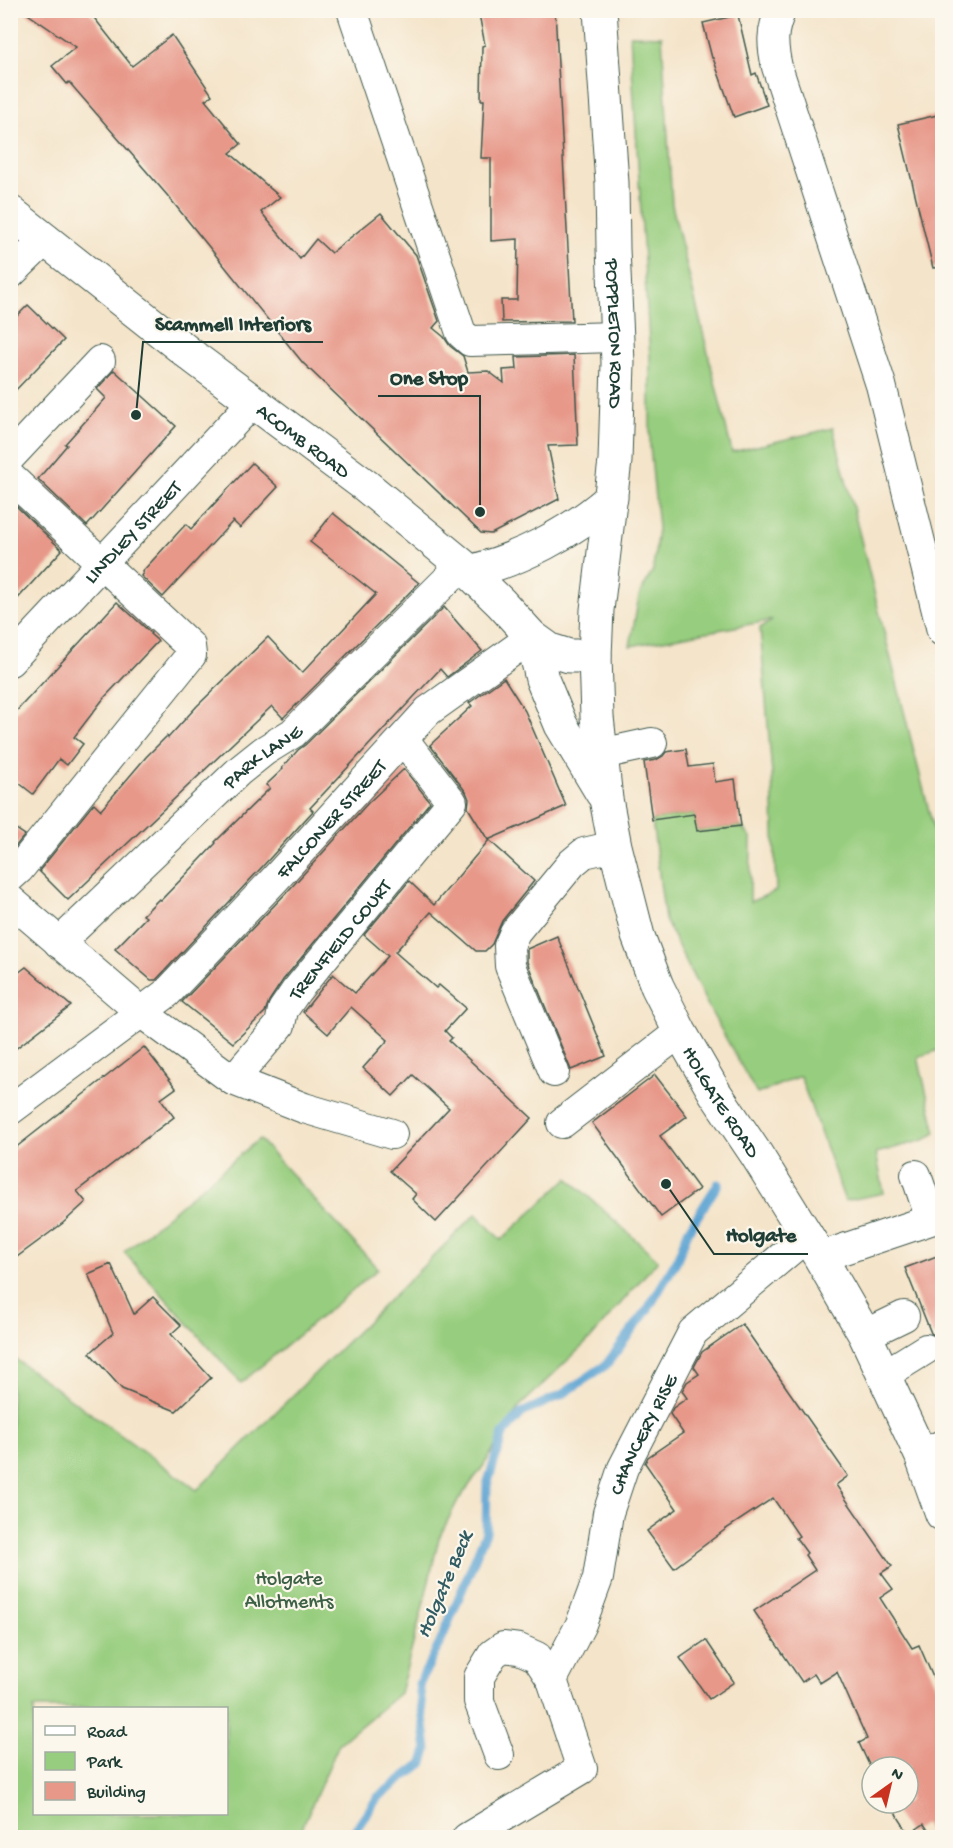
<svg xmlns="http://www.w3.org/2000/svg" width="953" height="1848" viewBox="0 0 953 1848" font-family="'Gochi Hand',sans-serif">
	<rect width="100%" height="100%" fill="#fbf7ec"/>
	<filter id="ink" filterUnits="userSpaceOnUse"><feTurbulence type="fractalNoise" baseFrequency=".0167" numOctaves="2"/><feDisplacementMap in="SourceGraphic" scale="12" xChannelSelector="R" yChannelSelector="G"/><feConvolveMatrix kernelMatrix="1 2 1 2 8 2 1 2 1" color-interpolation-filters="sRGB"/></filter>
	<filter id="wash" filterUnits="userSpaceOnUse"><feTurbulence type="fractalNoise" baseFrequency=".008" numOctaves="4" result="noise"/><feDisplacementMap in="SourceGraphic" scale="24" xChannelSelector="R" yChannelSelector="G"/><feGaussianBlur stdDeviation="1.35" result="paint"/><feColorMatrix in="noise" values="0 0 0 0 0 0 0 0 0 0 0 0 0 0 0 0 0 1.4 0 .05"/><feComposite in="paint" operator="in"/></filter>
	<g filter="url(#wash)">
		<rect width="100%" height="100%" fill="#f4e4c9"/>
		<g fill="#97cd7e" stroke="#5b8559" stroke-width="1.5" fill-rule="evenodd">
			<polygon points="630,35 662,36 672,205 732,452 833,428 942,863 942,1049 918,1057 936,1133 924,1140 876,1153 884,1193 845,1201 800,1076 757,1094 709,1008 665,920 652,820 694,814 697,831 741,826 751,838 750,902 776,891 772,774 760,628 773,620 630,646 639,596 653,570 658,528 650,447 650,358"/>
			<polygon points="259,1139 378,1269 241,1383 124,1252"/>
			<path d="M568 1178 658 1260 591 1338 519 1407 484 1465 457 1502 439 1538 423 1606 400 1693 339 1744 301 1830 291 1838 11 1837V1356L197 1490 476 1214 501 1240ZM226 1708V1814H34V1708Z"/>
		</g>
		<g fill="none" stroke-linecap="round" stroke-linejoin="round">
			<polyline stroke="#5da4d3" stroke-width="9" points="350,1838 378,1797 423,1763 427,1750 419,1684 440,1643 486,1532 487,1485 503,1434 522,1413 563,1394 606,1365 648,1309 677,1260 688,1231 718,1184"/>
		</g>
		<g id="blocks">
			<g fill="#e79889">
				<polygon points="22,10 88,10 132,66 172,35 212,95 205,100 241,144 230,153 280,197 261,212 300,259 316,239 331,253 381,213 416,255 439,321 433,328 444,337 450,346 463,356 468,372 488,371 504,383 503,370 517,369 516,357 574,355 578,445 548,446 559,499 491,534 481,533 303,363 167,195 69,82 67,84 52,66 76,47"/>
				<polygon points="494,10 555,10 572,321 502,322 501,300 517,300 518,239 491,241 491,158 481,158 484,100 481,100 482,46 485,45 479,14 494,13"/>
				<polygon points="738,15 752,75 756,73 767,105 734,117 713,58 712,58 703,23"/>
				<polygon points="942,114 942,267 933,268 898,124"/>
				<polygon points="28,305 64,340 10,396 10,323"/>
				<polygon points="114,370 176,426 87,526 38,479 67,445 65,444 106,398 97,389"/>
				<polygon points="252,463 278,487 240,528 233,521 163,597 141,576 143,573 142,572 186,524 191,529"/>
				<polygon points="15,505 62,550 10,607 10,511"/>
				<polygon points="333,513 419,583 283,718 272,706 68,900 39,871 94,803 101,810 146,757 167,736 168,738 197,706 268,637 302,673 376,594 310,542"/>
				<polygon points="117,602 151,633 150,634 158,641 104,698 74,737 83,744 67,765 59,759 33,794 10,776 10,718"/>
				<polygon points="444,607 482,651 447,677 440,669 310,808 313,811 262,867 156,980 151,980 115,949 146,917 143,915 159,899 161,900 201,859 216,843 215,842 270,788 266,785 283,769 282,768 298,750 305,745"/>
				<polygon points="504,678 525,711 566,806 488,840 468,808 469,799 466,792 430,745 472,706 469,703"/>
				<polygon points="686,749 689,767 713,764 715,782 735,779 741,826 697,831 694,814 652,820 644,762 656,760 663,756 666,752"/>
				<polygon points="404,769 430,802 283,980 269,1001 265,1012 233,1043 182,1002 288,891 368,803"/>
				<polygon points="10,825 25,835 15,847 10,843"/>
				<polygon points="489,840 534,881 502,921 492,944 485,951 476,951 431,912 395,952 436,988 439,985 466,1008 445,1031 452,1038 449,1041 532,1118 436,1222 412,1199 416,1194 390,1171 449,1108 413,1075 393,1096 363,1068 388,1040 351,1007 328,1034 303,1012 333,974 355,993 388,956 364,935 409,881 434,905"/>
				<polygon points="557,936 606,1056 571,1070 527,962 527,949"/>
				<polygon points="26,967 71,1006 10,1053 10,979"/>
				<polygon points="144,1047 176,1088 161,1099 174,1117 77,1191 86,1202 63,1223 10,1262 10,1152"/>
				<polygon points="655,1075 687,1116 660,1136 699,1189 661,1217 592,1123"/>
				<polygon points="942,1254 942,1346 940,1339 931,1333 905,1268"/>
				<polygon points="111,1264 134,1314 153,1297 181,1325 171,1334 211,1378 176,1411 122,1389 90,1353 113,1333 88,1274"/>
				<polygon points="742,1324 848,1476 836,1485 892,1566 881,1573 893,1589 880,1598 912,1648 919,1645 942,1698 942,1838 933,1838 924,1824 909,1834 889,1803 908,1803 908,1767 872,1767 872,1771 859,1743 867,1739 837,1672 820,1683 814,1674 802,1682 754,1611 815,1570 805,1555 807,1553 796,1538 799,1536 773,1498 726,1529 674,1568 647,1531 677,1509 645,1463 648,1457 683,1433 670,1414 673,1408 687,1398 682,1391 687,1382 699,1374 694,1367 702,1352"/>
				<polygon points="706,1640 734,1682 709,1699 680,1658"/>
			</g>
		</g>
	</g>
	<g filter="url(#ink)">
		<use href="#blocks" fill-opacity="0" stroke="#3f564a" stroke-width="1.5"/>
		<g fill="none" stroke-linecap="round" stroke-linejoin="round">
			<defs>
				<g id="minor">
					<polyline points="352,10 461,333 470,341 616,337"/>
					<path d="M781 10C771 31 772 45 777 67L881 385 942 631"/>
					<polyline points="10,274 46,239"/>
					<polyline points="10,457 100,361"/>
					<polyline points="10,477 190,646 191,655 19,869 10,877"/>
					<path id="s1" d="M10 661 253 402"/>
					<polyline points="601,754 652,743"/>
					<polyline points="10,900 142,1013 233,1080 304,1108 392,1134"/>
					<path id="s2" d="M59 943 239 771 264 751 293 733 462 565"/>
					<polyline points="554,1072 510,966 509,946 515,932 572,863 584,853 615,846"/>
					<path id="s3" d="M233 1080 280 1025 283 1010 296 991 452 802 403 739"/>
					<path id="s4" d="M10 1110 167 993 275 879 428 711 532 637"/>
					<polyline points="562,1123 680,1032"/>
					<polyline points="916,1175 931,1219"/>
					<polyline points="820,1257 942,1216"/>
					<polyline points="865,1335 904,1316"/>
					<polyline points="884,1375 926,1349"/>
					<polyline points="921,1455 942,1445"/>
					<path id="s5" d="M552 1680 581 1624 598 1578 608 1513 623 1468 693 1332 807 1236"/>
					<polyline points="467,1838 582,1769 552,1680 537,1657 519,1649 503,1647 493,1654 479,1677 479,1701 499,1755"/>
				</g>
				<g id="major">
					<path id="s6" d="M600 10 612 183 613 249 618 363 615 461 597 610 595 656 597 717 606 799 615 846 638 936 657 986 680 1032 715 1093 756 1154 820 1257 865 1335 921 1455 942 1514"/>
					<path id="s7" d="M10 212 196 359 366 486 462 565 501 603 532 637 550 650 569 656H595"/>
					<path d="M469 572C519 560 573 532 611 498"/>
					<polyline points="532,637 542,679 561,725 602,793"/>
				</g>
			</defs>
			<use href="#minor" stroke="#3f564a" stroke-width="32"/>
			<use href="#major" stroke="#3f564a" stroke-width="35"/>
			<use href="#minor" stroke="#fff" stroke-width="30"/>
			<use href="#major" stroke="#fff" stroke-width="33"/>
		</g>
	</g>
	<g text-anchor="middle" stroke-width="4.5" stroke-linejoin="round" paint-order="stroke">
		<g font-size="20" fill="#1f3d34" stroke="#fbf7ec">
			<text dy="7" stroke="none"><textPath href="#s6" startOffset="324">POPPLETON ROAD</textPath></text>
			<text dy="7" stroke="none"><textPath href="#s7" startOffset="372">ACOMB ROAD</textPath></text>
			<text dy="7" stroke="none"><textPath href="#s1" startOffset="178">LINDLEY STREET</textPath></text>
			<text dy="7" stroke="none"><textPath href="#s2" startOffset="276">PARK LANE</textPath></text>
			<text dy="7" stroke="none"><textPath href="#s4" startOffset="435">FALCONER STREET</textPath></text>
			<text dy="7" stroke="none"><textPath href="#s3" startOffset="178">TRENFIELD COURT</textPath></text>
			<text dy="7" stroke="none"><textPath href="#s6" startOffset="1118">HOLGATE ROAD</textPath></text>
			<text dy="7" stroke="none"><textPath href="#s5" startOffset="264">CHANCERY RISE</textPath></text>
		</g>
		<g font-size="20" fill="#3d6146" stroke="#fbf7ec">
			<text x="289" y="1584">Holgate<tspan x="289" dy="23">Allotments</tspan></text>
		</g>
		<g font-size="21" font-style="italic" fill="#325c64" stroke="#fbf7ec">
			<text transform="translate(443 1584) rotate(-67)" y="7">Holgate Beck</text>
		</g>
	</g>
	<path fill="none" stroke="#1f3d34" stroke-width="2" d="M136 415L143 342H323M480 512L480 396H378M666 1184L714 1254H808"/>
	<g fill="#1f3d34" stroke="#fbf7ec" stroke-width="2">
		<circle cx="136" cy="415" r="6"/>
		<circle cx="480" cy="512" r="6"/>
		<circle cx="666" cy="1184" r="6"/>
	</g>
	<g font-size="21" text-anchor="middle" font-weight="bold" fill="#1f3d34" stroke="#fbf7ec" stroke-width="4.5" stroke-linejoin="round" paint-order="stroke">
		<text x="233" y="330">Scammell Interiors</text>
		<text x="429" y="384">One Stop</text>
		<text x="761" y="1241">Holgate</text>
	</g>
	<rect width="953" height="1848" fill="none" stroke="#fbf7ec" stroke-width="36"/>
	<rect x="33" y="1707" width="195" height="108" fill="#fbf7ec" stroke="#a3ada2" stroke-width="1.5"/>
	<rect x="45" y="1726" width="30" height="9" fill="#ffffff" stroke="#a3ada2" stroke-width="1.5"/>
	<text x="87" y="1737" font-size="18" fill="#1f3d34">Road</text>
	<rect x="45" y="1752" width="30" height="18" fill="#97cd7e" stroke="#a3ada2" stroke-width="1.5"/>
	<text x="87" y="1767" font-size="18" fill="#1f3d34">Park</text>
	<rect x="45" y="1782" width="30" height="18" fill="#e79889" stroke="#a3ada2" stroke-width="1.5"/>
	<text x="87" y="1797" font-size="18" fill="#1f3d34">Building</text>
	<g transform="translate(890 1785) rotate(34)"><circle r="28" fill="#fbf7ec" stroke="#a3ada2" stroke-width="1.5"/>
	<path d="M0-4.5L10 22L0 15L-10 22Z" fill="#c8321e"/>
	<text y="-9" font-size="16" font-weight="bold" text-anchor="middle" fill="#1f3d34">N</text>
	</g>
</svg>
